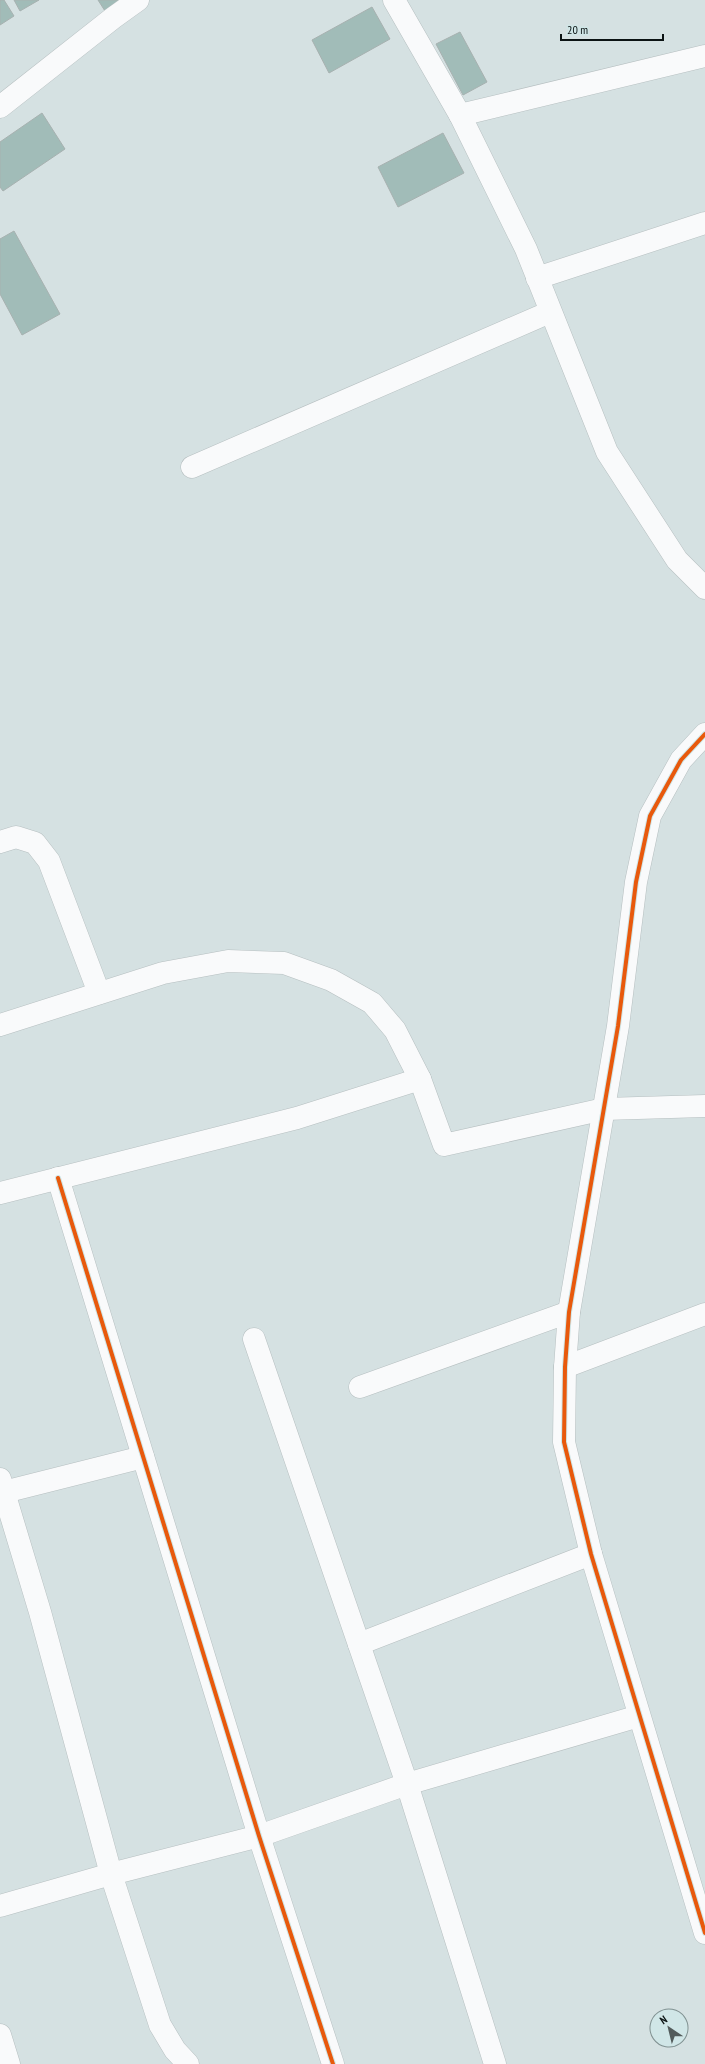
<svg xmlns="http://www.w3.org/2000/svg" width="705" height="2064" viewBox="0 0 705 2064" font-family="'PT Sans Narrow',sans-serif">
	<rect width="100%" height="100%" fill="#d5e1e2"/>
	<g fill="#a1bcb8" stroke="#a7b1b0">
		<polygon points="0,0 4,0 14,16 0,25"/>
		<polygon points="14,0 39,0 20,11"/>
		<polygon points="98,0 122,0 105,11"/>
		<polygon points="372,7 390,39 329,73 312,40"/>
		<polygon points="460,32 487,82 463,95 436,44"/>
		<polygon points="42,113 65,149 3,191 0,187 0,142"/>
		<polygon points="443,133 464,173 398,207 378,167"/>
		<polygon points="14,231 60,314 22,335 0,294 0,239"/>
	</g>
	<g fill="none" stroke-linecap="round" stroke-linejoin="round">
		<defs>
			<g id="minor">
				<polyline points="394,0 460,115 526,249 607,452 677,560 705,588"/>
				<polyline points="0,107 113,18 138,0"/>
				<polyline points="460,115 705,56"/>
				<polyline points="537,278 705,223"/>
				<polyline points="192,467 550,312"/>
				<polyline points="705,734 681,760 650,816 636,882 618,1026 569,1312 565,1367 564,1442 591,1554 705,1933"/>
				<polyline points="0,842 16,837 35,843 49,861 99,993"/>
				<polyline points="0,1025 163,973 228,961 284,963 331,980 372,1003 395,1030 420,1079 444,1145 604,1109 705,1106"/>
				<polyline points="58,1178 259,1836 333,2064"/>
				<polyline points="0,1193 297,1118 420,1079"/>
				<polyline points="254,1339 407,1784 495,2064"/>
				<polyline points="565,1367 705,1314"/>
				<polyline points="360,1387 569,1312"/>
				<polyline points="0,1479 40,1612 111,1874 160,2025 175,2050 188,2064"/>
				<polyline points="4,1492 143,1457"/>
				<polyline points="359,1644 591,1554"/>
				<polyline points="0,1906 111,1874 259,1836 407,1784 639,1716"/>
				<polyline points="0,2035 9,2064"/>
			</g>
		</defs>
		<use href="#minor" stroke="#b6bfc0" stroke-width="23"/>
		<use href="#minor" stroke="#f9fafb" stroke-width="22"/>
		<defs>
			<g id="cycleway">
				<polyline points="705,734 681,760 650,816 636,882 618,1026 569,1312 565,1367 564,1442 591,1554 705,1933"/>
				<polyline points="58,1178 259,1836 333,2064"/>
			</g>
		</defs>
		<use href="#cycleway" stroke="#d0e6e7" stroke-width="6"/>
		<use href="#cycleway" stroke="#e8590c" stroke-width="4"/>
	</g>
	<g transform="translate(669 2028) rotate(325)"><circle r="19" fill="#d0e6e7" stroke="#819292"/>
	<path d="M0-3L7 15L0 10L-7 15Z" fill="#525b5b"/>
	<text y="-6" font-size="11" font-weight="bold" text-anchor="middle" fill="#0b1313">N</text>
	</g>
	<path d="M561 34v6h102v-6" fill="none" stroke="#0b1313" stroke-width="2"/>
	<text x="567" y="34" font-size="12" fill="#0b1313" stroke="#d0e6e7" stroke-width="3" paint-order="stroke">20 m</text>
</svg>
